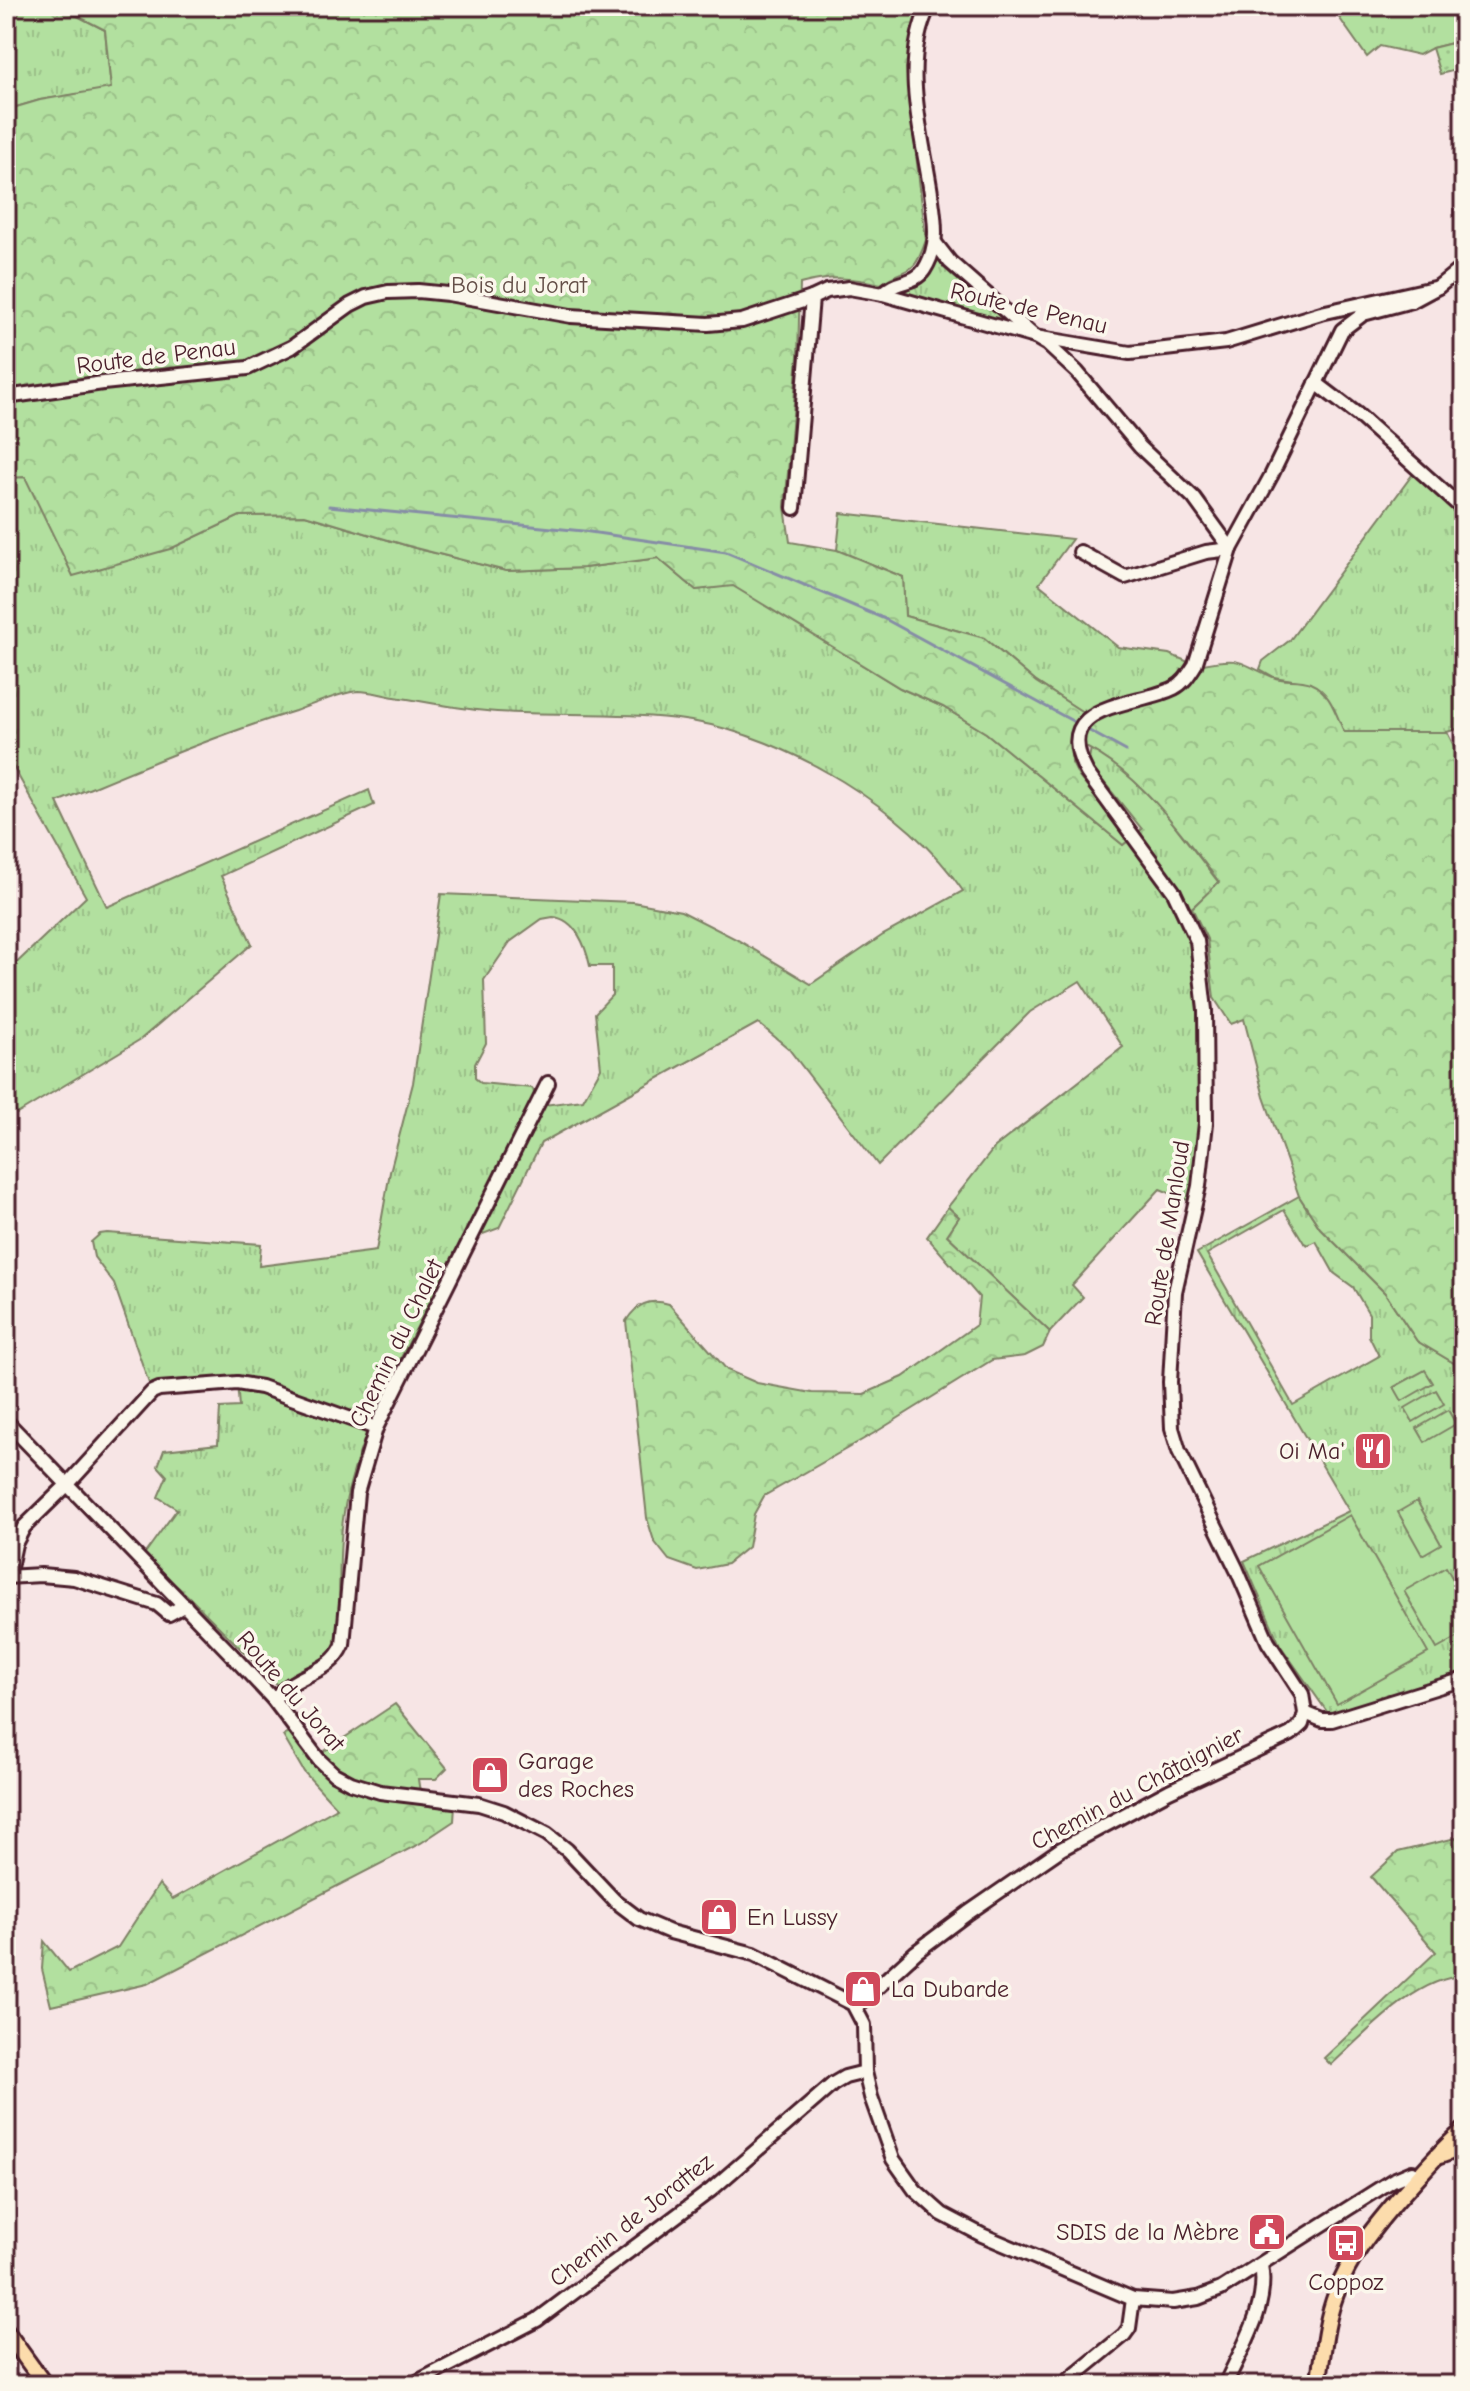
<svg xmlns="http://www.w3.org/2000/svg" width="1470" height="2391" viewBox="0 0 1470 2391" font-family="'Comic Neue',sans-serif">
	<defs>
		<pattern id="grass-tufts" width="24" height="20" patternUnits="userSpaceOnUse" patternTransform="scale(2)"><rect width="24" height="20" fill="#b2e09f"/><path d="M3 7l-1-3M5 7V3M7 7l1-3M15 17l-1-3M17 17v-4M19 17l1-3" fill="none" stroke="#9bc089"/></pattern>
		<pattern id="forest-crowns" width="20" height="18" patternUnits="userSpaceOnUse" patternTransform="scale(2)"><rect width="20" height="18" fill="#b2e09f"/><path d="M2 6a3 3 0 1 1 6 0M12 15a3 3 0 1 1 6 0" fill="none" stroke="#9bc089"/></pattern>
		<pattern id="park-dots" width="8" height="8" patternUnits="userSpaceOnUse" patternTransform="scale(2)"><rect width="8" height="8" fill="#b2e09f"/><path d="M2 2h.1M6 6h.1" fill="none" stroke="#9bc089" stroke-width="1.8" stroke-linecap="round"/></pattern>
	</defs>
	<rect width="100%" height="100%" fill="#f7e5e5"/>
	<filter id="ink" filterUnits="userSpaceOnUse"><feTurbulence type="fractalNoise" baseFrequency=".0125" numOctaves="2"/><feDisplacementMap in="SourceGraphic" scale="16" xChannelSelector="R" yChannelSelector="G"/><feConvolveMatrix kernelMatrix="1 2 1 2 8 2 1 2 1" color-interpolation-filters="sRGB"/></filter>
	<g filter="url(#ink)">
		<g fill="url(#grass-tufts)" stroke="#7e8065" stroke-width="2" fill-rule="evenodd">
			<polygon points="6,6 58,6 105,30 111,89 40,100 6,110"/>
			<polygon points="1331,6 1464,6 1464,40 1432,48 1419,55 1380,46 1367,57"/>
			<path d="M938 258 944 268 1009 324 898 292C919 287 931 278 938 258Z"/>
			<polygon points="1415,471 1464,518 1464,727 1447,732 1344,732 1310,683 1274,677 1260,669 1263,661 1290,640"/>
			<path d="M24 477 170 549 240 516 305 515 415 548 506 571 584 568 658 558 696 590 733 585 900 688 943 707 986 733 1123 845 1142 829 1094 770 1089 759 1091 748 1123 769 1162 809 1219 883 1185 914 1197 941 1207 1069 1195 1203 1160 1189 1072 1285 1083 1297 1050 1332 947 1235 959 1217 948 1207 995 1147 1123 1047 1080 981 1030 1012 878 1165 788 1048 758 1023 541 1143 499 1228 475 1237H465C423 1319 370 1402 348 1492 336 1541 341 1594 338 1644L328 1660 277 1685 188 1596 143 1556 177 1509 158 1497 167 1476 158 1466 164 1450 218 1444 220 1408 239 1407 237 1383 152 1392 114 1284 94 1257 91 1242 100 1234 107 1233 261 1244 259 1266 376 1251 390 1172 413 1083 441 894 633 902 681 911 738 940 811 984 883 935 963 891C908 809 787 737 691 721 627 711 561 716 497 712 463 710 428 702 395 697 383 695 370 691 358 691 341 692 312 705 295 711 213 736 135 770 57 802L107 907 369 790 374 805 221 876 252 944 141 1039 17 1114 6 1097V973L86 897 6 754V478ZM553 917C576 919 586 947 590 966H612V995L595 1013 601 1068 583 1100 544 1105 532 1088 481 1083 475 1078V1064L486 1043 484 980 510 942 542 919Z"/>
			<path d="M841 513 1072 539 1039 584 1118 647 1169 654 1191 663C1170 694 1147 686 1117 699 1107 704 1098 710 1088 716L1035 681 984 638 905 616 903 577 837 550Z"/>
			<path d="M1299 1196 1320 1228 1385 1293 1417 1341 1464 1369V1684L1335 1723 1280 1645 1244 1561 1349 1511 1197 1253ZM1284 1210 1304 1243 1308 1245 1316 1241 1334 1273 1353 1287 1369 1314V1336L1379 1356 1293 1405 1207 1254Z"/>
		</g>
		<g fill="url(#forest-crowns)" stroke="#7e8065" stroke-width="2">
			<path d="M58 6H922L906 68 926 240C912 281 909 263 881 284 851 277 830 276 800 284L798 356 785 507 790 542 837 550 903 577 905 616 984 638 1036 682 1097 721C1123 703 1162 706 1183 690 1192 683 1197 673 1203 664 1244 656 1238 663 1273 677 1284 682 1299 678 1310 683 1330 691 1336 714 1344 732H1447L1464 766V1369L1417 1341 1385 1293 1320 1228 1299 1196 1264 1097 1244 1019 1231 1024 1214 998 1207 939 1192 908 1219 882C1177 828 1137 767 1071 740L1072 763 1079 777 1129 840 1123 845 986 733 943 707 900 688 733 586 696 590 658 558 584 568 506 571 415 548 305 515 240 516 170 549 73 576 25 477 6 478V110L40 100 111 88 105 30Z"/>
			<path d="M948 1207 959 1217 947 1235 1050 1332 1043 1347 1025 1356 992 1360 876 1432 764 1496 754 1514 748 1547 727 1564 697 1570 669 1560 654 1541 647 1518 626 1321C637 1304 649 1298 669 1304L727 1370 757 1383 812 1393 864 1394 903 1377 976 1325 979 1297 927 1237Z"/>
			<polygon points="395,1704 447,1768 436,1779 418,1779 421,1799 455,1806 454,1821 421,1843 147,1984 51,2006 42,1969 44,1941 69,1972 118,1947 159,1884 173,1899 337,1808 304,1772 283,1736 298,1723 323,1752"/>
			<path d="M1464 1836V1976C1416 1977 1365 2034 1331 2065L1324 2058 1436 1952 1371 1877 1398 1852Z"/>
		</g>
		<polygon fill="url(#park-dots)" stroke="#7e8065" stroke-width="2" points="1464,40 1464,68 1440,74 1432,48"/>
		<g fill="#b2e09f" stroke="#7e8065" stroke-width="2">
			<polygon points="1425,1370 1433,1383 1402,1401 1394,1387"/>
			<polygon points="1436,1390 1444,1404 1413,1422 1405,1408"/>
			<polygon points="1448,1410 1456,1424 1425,1442 1417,1428"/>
			<polygon points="1417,1501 1441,1544 1422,1555 1398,1512"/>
			<polygon points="1350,1515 1428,1653 1337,1704 1259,1566"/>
			<polygon points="1446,1567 1464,1599 1464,1634 1437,1649 1404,1591"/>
		</g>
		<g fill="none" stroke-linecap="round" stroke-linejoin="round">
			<g stroke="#868da6" stroke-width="3">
				<polyline points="329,506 583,531 726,552 885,619 1078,724"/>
				<polyline points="1084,728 1126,751"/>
			</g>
			<defs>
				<g id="minor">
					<polyline points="936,244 950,262 1035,337 1047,344 1077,372 1140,447 1194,498 1231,549"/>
					<path d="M883 294C894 280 914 285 924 270 940 245 935 221 931 193 922 132 900 64 929 6"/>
					<polyline points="1316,383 1358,415 1464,510"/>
					<polyline points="6,397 103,383 248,368 292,347 350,305 366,297 388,292 418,291 448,294 571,316 708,324 742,321 812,298"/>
					<polyline points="794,508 812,298 827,291 849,288 883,294 1035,337 1130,353 1226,342 1321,313 1438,287 1464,266"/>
					<polyline points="1080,552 1125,577 1206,552 1231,549"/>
					<polyline points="6,1421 232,1655 273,1699 319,1760 334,1774 351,1783 380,1792 479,1804 504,1812 547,1834 567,1850 614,1900 639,1919 670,1932 754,1954 853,2004 864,2025 865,2072 871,2097 893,2159 915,2190 942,2214 982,2235 1133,2299 1173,2302 1198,2298 1221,2289 1393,2180 1412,2172 1419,2174"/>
					<polyline points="6,1577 41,1575 74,1578 157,1604 169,1614 185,1605"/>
					<polyline points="8,1577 15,1544 24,1527 68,1484 152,1392 159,1389 237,1383 261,1387 376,1428"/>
					<path d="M273 1699C279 1694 286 1687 293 1683 312 1671 333 1668 343 1645L357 1493 376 1428 548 1083"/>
					<polyline points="1305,1713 1322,1720 1332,1720 1464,1679"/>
					<path d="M856 2007 916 1952 968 1913 1061 1849 1169 1791 1291 1734 1302 1724 1305 1713 1302 1694 1268 1642 1237 1570 1179 1451 1172 1428 1170 1382 1175 1292 1199 1186 1206 1123 1205 1010 1197 941 1174 892 1087 773C1048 701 1136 707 1174 688 1184 683 1189 674 1195 665L1231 549 1271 476 1342 330 1363 314 1412 301 1438 287"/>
					<polyline points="411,2385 537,2320 711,2190 833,2084 845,2077 865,2072"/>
					<polyline points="1063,2385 1124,2335 1129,2328 1133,2299"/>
					<path d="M1225 2385C1242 2347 1269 2307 1261 2265"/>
				</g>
				<g id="major">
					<polyline points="1440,2156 1464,2147"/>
					<polyline points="6,2331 45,2385"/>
					<path d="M1318 2385C1323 2355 1325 2323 1336 2294 1350 2256 1374 2227 1400 2197 1421 2174 1440 2150 1464 2130"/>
				</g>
			</defs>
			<use href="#minor" stroke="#4a1f2b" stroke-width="18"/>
			<use href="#major" stroke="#4a1f2b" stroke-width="20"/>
			<use href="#minor" stroke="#fbf7ec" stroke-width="12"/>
			<use href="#major" stroke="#fcdcac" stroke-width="14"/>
		</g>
	</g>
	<defs>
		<symbol id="restaurant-square" viewBox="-11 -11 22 22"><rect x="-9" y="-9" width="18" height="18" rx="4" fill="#d1495b" stroke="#fbf7ec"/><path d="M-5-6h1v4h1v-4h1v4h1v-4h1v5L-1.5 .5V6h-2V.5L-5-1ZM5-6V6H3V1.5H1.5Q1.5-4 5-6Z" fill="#fff"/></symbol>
		<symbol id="shop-square" viewBox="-11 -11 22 22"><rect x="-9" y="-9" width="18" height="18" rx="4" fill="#d1495b" stroke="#fbf7ec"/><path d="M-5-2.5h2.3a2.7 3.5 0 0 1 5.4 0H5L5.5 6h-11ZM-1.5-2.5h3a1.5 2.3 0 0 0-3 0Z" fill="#fff"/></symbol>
		<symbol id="civic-square" viewBox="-11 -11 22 22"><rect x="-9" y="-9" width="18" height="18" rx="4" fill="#d1495b" stroke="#fbf7ec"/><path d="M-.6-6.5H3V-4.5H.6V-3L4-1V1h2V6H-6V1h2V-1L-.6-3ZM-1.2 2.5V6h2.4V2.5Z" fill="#fff"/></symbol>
		<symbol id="bus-square" viewBox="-11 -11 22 22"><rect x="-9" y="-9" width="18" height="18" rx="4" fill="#d1495b" stroke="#fbf7ec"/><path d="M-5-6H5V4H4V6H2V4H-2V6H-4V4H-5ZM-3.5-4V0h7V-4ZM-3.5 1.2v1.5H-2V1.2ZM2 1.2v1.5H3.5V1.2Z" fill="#fff"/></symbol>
	</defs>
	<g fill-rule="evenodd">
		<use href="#restaurant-square" x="1351" y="1429" width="44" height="44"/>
		<use href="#shop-square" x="468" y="1753" width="44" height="44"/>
		<use href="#shop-square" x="697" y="1895" width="44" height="44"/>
		<use href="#shop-square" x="841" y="1967" width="44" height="44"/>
		<use href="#civic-square" x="1245" y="2210" width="44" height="44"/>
		<use href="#bus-square" x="1324" y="2221" width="44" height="44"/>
	</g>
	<g text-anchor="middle" stroke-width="7" stroke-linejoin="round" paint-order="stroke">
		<g font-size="24" fill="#644f48" stroke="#fbf7ec">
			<text x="519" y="293">Bois du Jorat</text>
		</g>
		<g font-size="24" fill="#4a1f2b" stroke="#fbf7ec">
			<text transform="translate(1029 308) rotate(13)" y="8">Route de Penau</text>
			<text transform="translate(156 356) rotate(-7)" y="8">Route de Penau</text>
			<text transform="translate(1167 1233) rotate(-81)" y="8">Route de Manloud</text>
			<text transform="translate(396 1343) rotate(-64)" y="8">Chemin du Chalet</text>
			<text transform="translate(291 1691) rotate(49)" y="8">Route du Jorat</text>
			<text transform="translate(1137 1788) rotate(-28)" y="8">Chemin du Châtaignier</text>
			<text transform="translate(631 2220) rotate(-38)" y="8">Chemin de Jorattez</text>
		</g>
		<g font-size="24" fill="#4a1f2b" stroke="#fbf7ec" text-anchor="start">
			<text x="1345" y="1459" text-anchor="end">Oi Ma'</text>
			<text x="518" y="1769">Garage<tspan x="518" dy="28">des Roches</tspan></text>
			<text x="747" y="1925">En Lussy</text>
			<text x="891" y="1997">La Dubarde</text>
			<text x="1239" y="2240" text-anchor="end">SDIS de la Mèbre</text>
			<text x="1346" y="2290" text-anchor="middle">Coppoz</text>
		</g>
	</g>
	<rect width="1470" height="2391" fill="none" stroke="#fbf7ec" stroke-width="32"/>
	<rect x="16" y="16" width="1438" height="2359" fill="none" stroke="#4a1f2b" stroke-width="3" filter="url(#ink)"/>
</svg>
